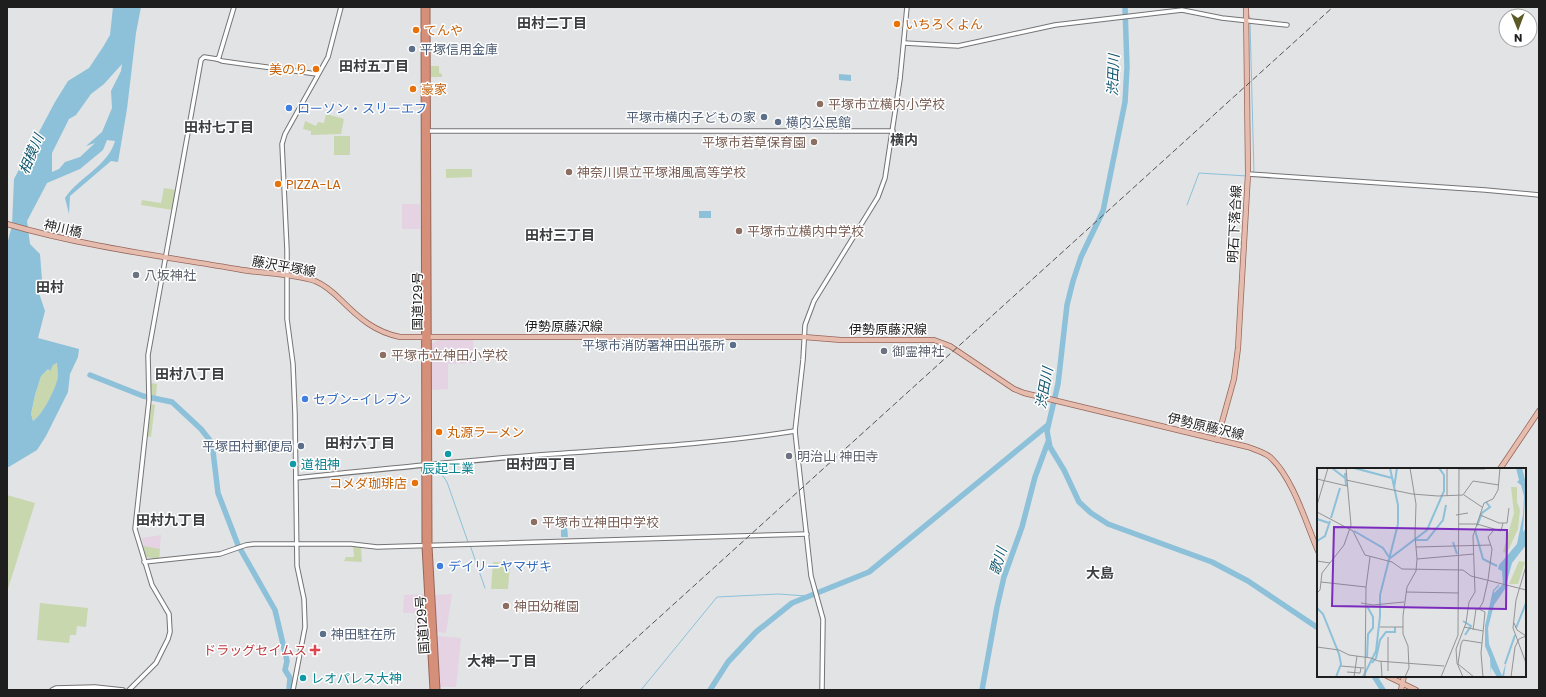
<svg xmlns="http://www.w3.org/2000/svg" width="1546" height="697" viewBox="0 0 1546 697" font-family="Poppins,'Noto Sans JP',sans-serif">
	<rect width="100%" height="100%" fill="#e2e3e5"/>
	<g fill="#e5d2e3">
		<rect x="402" y="204" width="18" height="25"/>
		<polygon points="473,339 474,363 448,364 448,389 431,390 431,345 437,340"/>
		<polygon points="161,535 159,559 146,557 142,538"/>
		<polygon points="424,594 426,632 415,631 415,613 403,613 404,595"/>
		<polygon points="452,594 446,633 437,632 435,595"/>
		<polygon points="437,636 461,638 456,687 440,687"/>
	</g>
	<g fill="#c8d7ae">
		<polygon points="431,66 439,66 439,73 442,74 442,77 431,77"/>
		<polygon points="326,114 344,119 341,134 311,135 311,131 303,129 305,121 316,126 318,122 324,123"/>
		<rect x="334" y="136" width="16" height="19"/>
		<polygon points="446,169 472,169 472,177 446,178"/>
		<polygon points="164,188 176,190 173,210 141,205 142,200 161,203"/>
		<path d="M57 363C57 367 58 372 58 376 58 386 42 417 33 421L31 414 35 395 41 376 48 369 49 371 53 365Z"/>
		<polygon points="151,383 157,384 156,396 152,396"/>
		<polygon points="150,404 155,405 151,437 146,436"/>
		<polygon points="7,495 35,503 7,592"/>
		<polygon points="143,546 160,549 159,559 146,557"/>
		<polygon points="353,546 361,547 362,562 344,561 346,557 354,557"/>
		<polygon points="493,562 510,563 508,589 491,589"/>
		<polygon points="40,603 88,608 86,627 77,626 76,635 70,635 69,643 37,640"/>
	</g>
	<g fill="#8cc1d9" fill-rule="evenodd">
		<path d="M113 7H141L136 33 127 109 118 162 111 161 70 196 69 214 65 198C79 177 108 166 115 141L107 140 103 150 80 169 47 183 27 221 30 244 40 254 42 280 39 293 45 311 38 338 79 349 78 357 70 374 68 392 46 436 37 450 7 468V244L12 226 14 179 55 102 68 81 89 68 103 47 110 35ZM122 64 121 71 111 91 112 108 102 132 86 146 95 143 80 157 65 162 59 169 52 172V153L69 119 76 115 91 94 104 84ZM57 363C57 367 58 372 58 376 57 387 42 416 33 421L31 414 35 395 41 376 48 369 50 371 53 365Z"/>
		<polygon points="839,74 851,75 851,81 839,80"/>
		<rect x="699" y="211" width="12" height="7"/>
		<polygon points="561,526 567,526 568,537 561,537"/>
	</g>
	<g fill="none" stroke-linecap="round" stroke-linejoin="round">
		<g stroke="#8cc1d9" stroke-width="1">
			<polyline points="1248,12 1250,19"/>
			<polyline points="1250,22 1254,173"/>
			<polyline points="1187,205 1199,173 1247,176"/>
			<polyline points="432,469 443,476 447,482 468,542"/>
			<polyline points="470,545 485,588"/>
			<polyline points="641,690 717,597 778,594 807,596"/>
		</g>
		<g stroke="#8cc1d9" stroke-width="5.5">
			<polyline points="1125,7 1127,67 1125,102 1103,211 1081,257 1073,281 1067,305 1058,384 1047,431 1050,447 1064,470 1079,502 1091,513 1108,524 1212,562 1248,581 1318,628"/>
			<polyline points="90,375 143,396 172,402 201,429 212,443 218,493 238,545 275,610 287,661 285,670 290,678 289,690"/>
			<polyline points="1374,676 1383,690"/>
			<polyline points="710,690 728,662 756,632 792,603 869,572 1048,425"/>
			<polyline points="982,690 997,607 1004,577 1022,527 1035,477 1048,442"/>
		</g>
		<defs>
			<g id="minor">
				<polyline points="904,43 958,46 1055,25 1182,10 1222,18 1287,25"/>
				<polyline points="217,59 222,61 317,74"/>
				<polyline points="426,131 893,131"/>
				<polyline points="1248,174 1485,190 1539,195"/>
				<path d="M296 478C373 470 450 462 527 456 617 449 707 445 795 431"/>
				<polyline points="144,562 220,554 246,545 254,544 351,544 377,547 807,534"/>
				<polyline points="52,690 56,688 95,687 123,690"/>
				<polyline points="129,690 156,663 168,639 170,632 169,614 152,585 135,529 149,400 148,355 201,60 204,57 217,59 219,57 234,7"/>
				<polyline points="293,690 305,627 304,599 297,566 295,414 293,364 287,319 287,250 282,144 285,134 328,57 341,7"/>
				<polyline points="822,690 823,619 811,576 795,431 803,360 805,325 814,301 878,197 885,178 900,79 907,7"/>
			</g>
			<g id="major">
				<path d="M7 224C82 246 160 256 237 269 262 274 290 273 315 281 325 285 334 293 342 301 359 318 375 332 400 337H804L841 340H934L950 346 1014 389 1024 393 1248 447C1256 450 1264 452 1270 457 1293 478 1306 523 1318 551"/>
				<polyline points="1217,440 1234,379 1238,348 1248,174 1246,7"/>
				<polyline points="1500,469 1539,411"/>
				<polyline points="1387,676 1416,690"/>
				<polyline points="1401,690 1404,676"/>
			</g>
			<g id="highway">
				<polyline points="424,7 425,546 433,690"/>
				<polyline points="427,7 429,546 437,690"/>
			</g>
		</defs>
		<use href="#minor" stroke="#747476" stroke-width="5.5"/>
		<use href="#major" stroke="#96675a" stroke-width="6"/>
		<use href="#highway" stroke="#96675a" stroke-width="7"/>
		<use href="#minor" stroke="#fff" stroke-width="3.5"/>
		<use href="#major" stroke="#e6bcaf" stroke-width="4.5"/>
		<use href="#highway" stroke="#d68f79" stroke-width="5"/>
		<polyline stroke="#535354" stroke-width="1" stroke-dasharray="6 3" stroke-linecap="butt" points="579,690 1333,7"/>
	</g>
	<g fill="#e8710a" stroke="#fff" stroke-width="1.5">
		<circle cx="897" cy="24" r="4"/>
		<circle cx="416" cy="30" r="4"/>
		<circle cx="316" cy="69" r="4"/>
		<circle cx="413" cy="89" r="4"/>
		<circle cx="278" cy="184" r="4"/>
		<circle cx="439" cy="432" r="4"/>
		<circle cx="415" cy="483" r="4"/>
	</g>
	<g fill="#5c6f8a" stroke="#fff" stroke-width="1.5">
		<circle cx="412" cy="49" r="4"/>
		<circle cx="764" cy="117" r="4"/>
		<circle cx="778" cy="122" r="4"/>
		<circle cx="733" cy="345" r="4"/>
		<circle cx="301" cy="446" r="4"/>
		<circle cx="323" cy="634" r="4"/>
	</g>
	<g fill="#8d6e63" stroke="#fff" stroke-width="1.5">
		<circle cx="820" cy="104" r="4"/>
		<circle cx="814" cy="142" r="4"/>
		<circle cx="569" cy="172" r="4"/>
		<circle cx="739" cy="231" r="4"/>
		<circle cx="383" cy="355" r="4"/>
		<circle cx="534" cy="522" r="4"/>
		<circle cx="506" cy="606" r="4"/>
	</g>
	<g fill="#3f7fe0" stroke="#fff" stroke-width="1.5">
		<circle cx="289" cy="108" r="4"/>
		<circle cx="305" cy="399" r="4"/>
		<circle cx="440" cy="566" r="4"/>
	</g>
	<g fill="#6b7280" stroke="#fff" stroke-width="1.5">
		<circle cx="136" cy="275" r="4"/>
		<circle cx="884" cy="351" r="4"/>
		<circle cx="789" cy="456" r="4"/>
	</g>
	<g fill="#0f9aa8" stroke="#fff" stroke-width="1.5">
		<circle cx="448" cy="454" r="4"/>
		<circle cx="293" cy="464" r="4"/>
		<circle cx="303" cy="678" r="4"/>
	</g>
	<path fill="#e0444e" stroke="#fff" stroke-width="1.5" d="M313 644h4v4h4v4h-4v4h-4v-4h-4v-4h4z"/>
	<g text-anchor="middle" stroke-width="3" stroke-linejoin="round" paint-order="stroke">
		<g font-size="13" fill="#c56008" stroke="#fff" text-anchor="start">
			<text x="905" y="29">いちろくよん</text>
			<text x="424" y="35">てんや</text>
			<text x="308" y="74" text-anchor="end">美のり</text>
			<text x="421" y="94">豪家</text>
			<text x="286" y="189">PIZZA-LA</text>
			<text x="447" y="437">丸源ラーメン</text>
			<text x="407" y="488" text-anchor="end">コメダ珈琲店</text>
		</g>
		<g font-size="13" fill="#4e5e75" stroke="#fff" text-anchor="start">
			<text x="420" y="54">平塚信用金庫</text>
			<text x="756" y="122" text-anchor="end">平塚市横内子どもの家</text>
			<text x="786" y="127">横内公民館</text>
			<text x="725" y="350" text-anchor="end">平塚市消防署神田出張所</text>
			<text x="293" y="451" text-anchor="end">平塚田村郵便局</text>
			<text x="331" y="639">神田駐在所</text>
		</g>
		<g font-size="13" fill="#785e54" stroke="#fff" text-anchor="start">
			<text x="828" y="109">平塚市立横内小学校</text>
			<text x="806" y="147" text-anchor="end">平塚市若草保育園</text>
			<text x="577" y="177">神奈川県立平塚湘風高等学校</text>
			<text x="747" y="236">平塚市立横内中学校</text>
			<text x="391" y="360">平塚市立神田小学校</text>
			<text x="542" y="527">平塚市立神田中学校</text>
			<text x="514" y="611">神田幼稚園</text>
		</g>
		<g font-size="13" fill="#366cbe" stroke="#fff" text-anchor="start">
			<text x="297" y="113">ローソン・スリーエフ</text>
			<text x="313" y="404">セブン-イレブン</text>
			<text x="448" y="571">デイリーヤマザキ</text>
		</g>
		<g font-size="13" fill="#1e1e1f" stroke="#fff">
			<text transform="translate(1234 224) rotate(-87)" y="5">明石下落合線</text>
			<text transform="translate(63 228) rotate(13)" y="5">神川橋</text>
			<text transform="translate(284 266) rotate(10)" y="5">藤沢平塚線</text>
			<text transform="translate(417 301) rotate(-90)" y="5">国道129号</text>
			<text x="564" y="331">伊勢原藤沢線</text>
			<text x="888" y="334">伊勢原藤沢線</text>
			<text transform="translate(1206 426) rotate(13)" y="5">伊勢原藤沢線</text>
			<text transform="translate(422 625) rotate(-94)" y="5">国道129号</text>
		</g>
		<g font-size="13" fill="#5b616d" stroke="#fff" text-anchor="start">
			<text x="144" y="280">八坂神社</text>
			<text x="892" y="356">御霊神社</text>
			<text x="797" y="461">明治山 神田寺</text>
		</g>
		<g font-size="13" fill="#0d838f" stroke="#fff" text-anchor="start">
			<text x="301" y="469">道祖神</text>
			<text x="448" y="473" text-anchor="middle">辰起工業</text>
			<text x="311" y="683">レオパレス大神</text>
		</g>
		<g font-size="13" fill="#be3a42" stroke="#fff" text-anchor="end">
			<text x="307" y="655">ドラッグセイムス</text>
		</g>
		<g font-size="14" font-weight="bold" fill="#3d3e3f" stroke="#fff">
			<text x="552" y="28">田村二丁目</text>
			<text x="374" y="71">田村五丁目</text>
			<text x="219" y="132">田村七丁目</text>
			<text x="904" y="145">横内</text>
			<text x="560" y="240">田村三丁目</text>
			<text x="50" y="292">田村</text>
			<text x="190" y="379">田村八丁目</text>
			<text x="360" y="448">田村六丁目</text>
			<text x="541" y="469">田村四丁目</text>
			<text x="171" y="525">田村九丁目</text>
			<text x="1100" y="578">大島</text>
			<text x="502" y="666">大神一丁目</text>
		</g>
		<g font-size="14" font-style="italic" fill="#125770" stroke="#fff">
			<text transform="translate(1113 75) rotate(-88)" y="5">渋田川</text>
			<text transform="translate(31 154) rotate(-67)" y="5">相模川</text>
			<text transform="translate(1044 388) rotate(-80)" y="5">渋田川</text>
			<text transform="translate(998 561) rotate(-73)" y="5">歌川</text>
		</g>
	</g>
	<g transform="translate(1317 468)">
		<rect width="209" height="209" fill="#e2e3e5"/>
		<path d="M194 19H200V34L203 42 201 61 190 85 186 84 197 45ZM202 93 208 94 201 116H192Z" fill="#c8d7ae"/>
		<path d="M199 0H205L209 15 206 64 209 60V77L195 95 188 121 177 137 171 160 172 176 185 208 189 194 187 209H180L174 199V209L173 190 168 178V158L176 122 182 116V118L177 123V125L186 116 185 103 181 101 182 97 200 76 206 47 207 28 204 17 200 14 202 12Z" fill="#8cc1d9"/>
		<path fill="none" stroke="#8cc1d9" stroke-width="2" d="M15 0 28 10M37 0 75 10M28 5 29 18M77 20 80 0M14 50 23 20M0 51 12 55M160 58 165 45 173 39 169 34M158 62 166 91 180 98M37 63 66 80 72 89M99 72H110L126 52 129 37M0 73 8 68 13 53M136 74 140 86M72 91 110 62 127 23V7L122 0M50 138 56 149V160L51 166 50 189M0 140 6 146 22 186 24 196 19 209M146 153 154 158 148 167M199 160 209 135M55 195 59 190 63 172 69 164H78V159M188 196 198 167M46 209 59 183 63 148V127L81 56V37L73 0"/>
		<path fill="none" stroke="#949496" stroke-width="1" d="M130 0V28M142 1H168M0 11 30 18M29 12 95 26 121 28 146 27 156 13 182 17M147 27 165 39M0 37 11 0M0 44 36 63 48 87 75 94 85 101 146 102 154 108 209 122M139 47 151 45M163 47 182 55H190L192 40M142 56H160L184 63 186 55M99 79 174 77M100 91 157 86M0 93 13 95M209 98 199 132 196 160 209 195M4 114 49 119M89 124 142 125M0 125 3 122 5 105 27 77 34 57 29 0M44 135 56 137 87 134M162 141 168 144 164 185 166 209M197 155 200 162 209 168M63 159H86M147 159 166 163M156 162 159 141H162L166 134 171 112 175 81 171 69 176 63M0 179 22 182 32 187 54 190 61 193 127 198M64 193 65 209M24 198 47 200M71 203V169M30 204 43 205 44 200M37 209 40 188M48 209 49 119 53 89M88 209 92 200 91 178 86 166V148L90 119 99 103 100 91 98 68 99 36 93 0M124 209 141 167 142 0M146 209 140 195 139 181 149 155 152 134 158 124 156 68 167 35 176 31 181 22 183 0M157 209 141 196 144 176 146 172 165 175M194 209 198 179 202 171 209 168"/>
		<path fill="#7b2cbf" fill-opacity="0.15" stroke="#7b2cbf" stroke-width="2" d="M17 59 190 62 189 141 15 138Z"/>
		<rect width="209" height="209" fill="none" stroke="#1e1e1f" stroke-width="2"/>
	</g>
	<rect width="1546" height="697" fill="none" stroke="#1e1e1f" stroke-width="16"/>
	<g transform="translate(1518 28) rotate(179)"><circle r="19" fill="#ffffff" stroke="#a5a5a5"/>
	<path d="M0-3L7 15L0 10L-7 15Z" fill="#5b5a27"/>
	<text y="-6" font-size="11" font-weight="bold" text-anchor="middle" fill="#1e1e1f">N</text>
	</g>
</svg>
